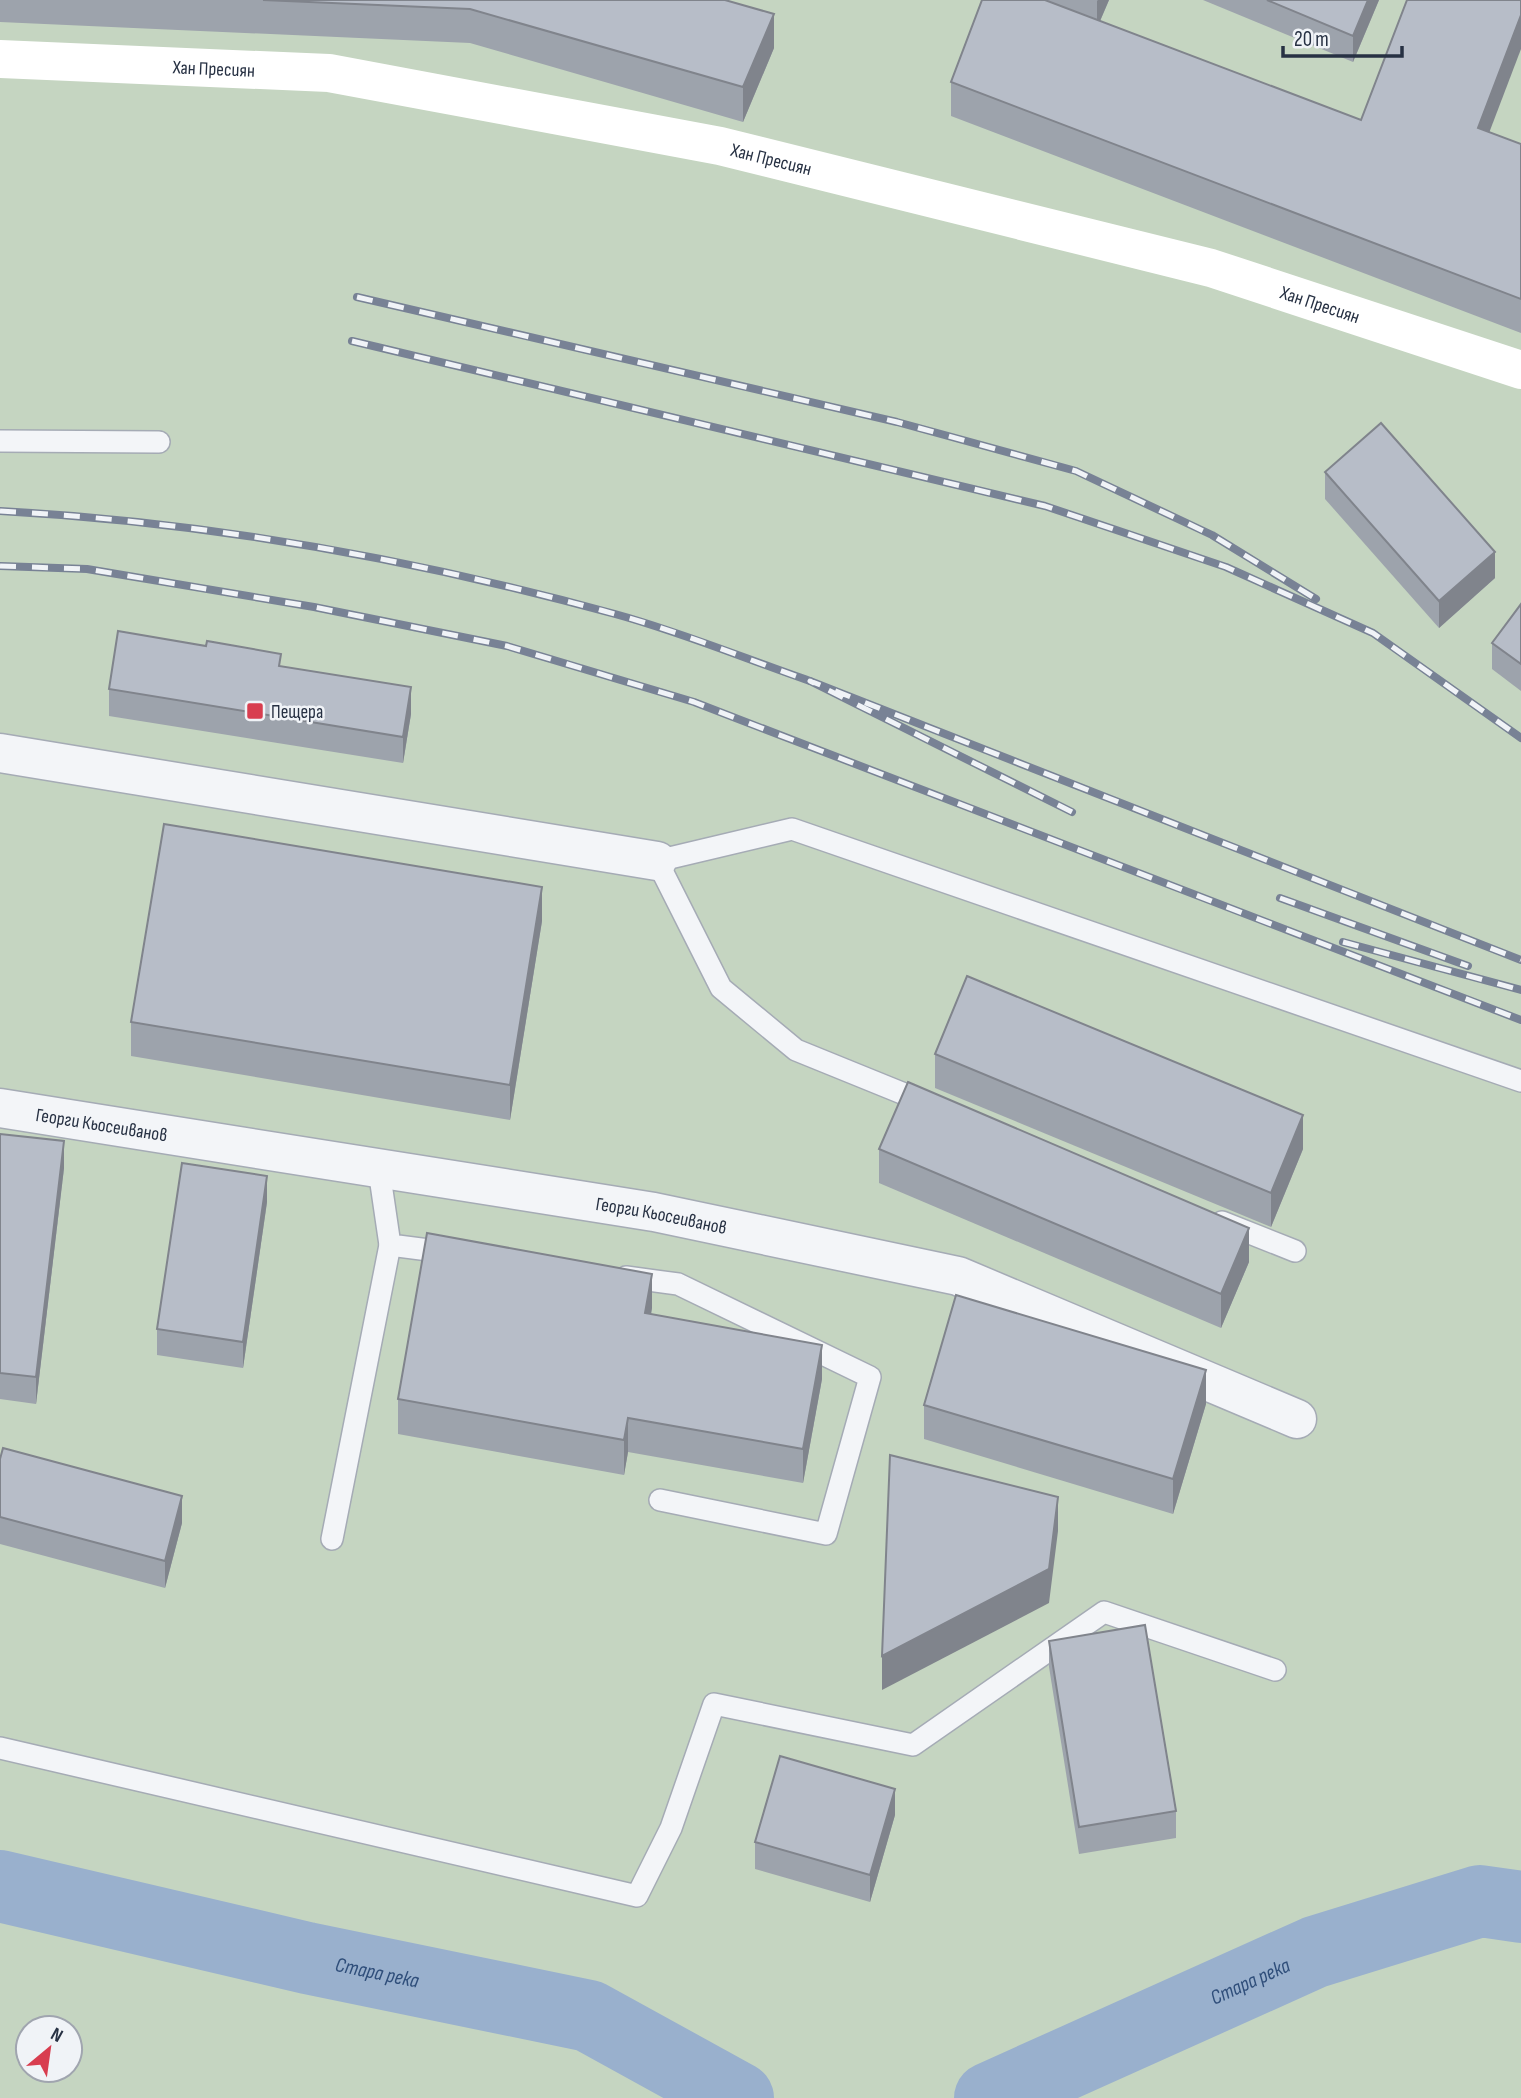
<svg xmlns="http://www.w3.org/2000/svg" width="1521" height="2098" viewBox="0 0 1521 2098" font-family="'Sofia Sans Condensed',sans-serif">
	<rect width="100%" height="100%" fill="#e0e4ea"/>
	<path fill="#c5d5c1" fill-rule="evenodd" d="M0 0H1521V2098H0ZM28 2028H70V2070H28Z"/>
	<g fill="none" stroke-linecap="round" stroke-linejoin="round">
		<g stroke="#99b0cd" stroke-width="72">
			<path id="s1" d="M0 1886 307 1958 589 2016 738 2098"/>
			<path id="s2" d="M990 2098 1315 1952 1480 1901 1521 1907"/>
		</g>
		<defs>
			<g id="lane">
				<polyline points="0,441 159,442"/>
				<polyline points="929,1104 796,1050 721,988 657,861 792,829 1521,1081"/>
				<polyline points="379,1170 390,1245 452,1253"/>
				<polyline points="1222,1222 1295,1251"/>
				<polyline points="626,1277 678,1284 870,1377 826,1534 660,1500"/>
				<polyline points="332,1539 390,1245"/>
				<polyline points="0,1748 637,1896 671,1828 714,1704 913,1745 1104,1612 1275,1670"/>
			</g>
			<g id="street">
				<polyline points="0,753 657,861"/>
				<path id="s3" d="M0 1108 654 1212 958 1276 1297 1419"/>
			</g>
		</defs>
		<use href="#lane" stroke="#a5abb5" stroke-width="24"/>
		<use href="#street" stroke="#a5abb5" stroke-width="41"/>
		<use href="#lane" stroke="#f3f5f8" stroke-width="21"/>
		<use href="#street" stroke="#f3f5f8" stroke-width="38"/>
		<path stroke="#fff" stroke-width="38" id="s4" d="M0 59 329 73 720 146 1211 268 1521 370"/>
		<defs>
			<g id="rail">
				<polyline points="357,297 897,422 1076,471 1212,535 1316,599"/>
				<polyline points="352,341 1045,506 1226,567 1373,633 1521,738"/>
				<path d="M0 511C208 522 414 559 615 614 681 632 746 659 810 681"/>
				<polyline points="0,566 87,569 314,607 507,646 694,702 1521,1020"/>
				<polyline points="1072,812 810,681 1521,960"/>
				<polyline points="1280,898 1468,966"/>
				<polyline points="1343,942 1521,990"/>
			</g>
		</defs>
		<use href="#rail" stroke="#788295" stroke-width="8"/>
		<use href="#rail" stroke="#f0f3f7" stroke-width="5" stroke-dasharray="16" stroke-linecap="butt"/>
	</g>
	<g fill="#9da3ac">
		<polygon points="0,0 725,0 774,48 743,122 470,43 0,22"/>
		<polygon points="982,0 1109,0 1100,21 1361,120 1490,132 1521,144 1521,333 951,116 951,82"/>
		<polygon points="1203,0 1379,0 1353,62"/>
		<polygon points="1325,472 1495,578 1439,628 1325,499"/>
		<polygon points="1521,604 1521,691 1492,669 1492,643"/>
		<polygon points="281,666 411,714 403,763 109,716 109,689"/>
		<polygon points="542,921 510,1120 131,1056 131,1022"/>
		<polygon points="935,1054 1303,1149 1271,1227 935,1088"/>
		<polygon points="0,1134 64,1168 36,1404 0,1399"/>
		<polygon points="879,1149 1249,1262 1221,1328 879,1183"/>
		<polygon points="267,1202 243,1368 157,1355 157,1329"/>
		<polygon points="652,1308 651,1314 822,1379 803,1483 628,1452 624,1475 398,1434 398,1399"/>
		<polygon points="1206,1404 1173,1514 924,1439 924,1405"/>
		<polygon points="0,1459 182,1523 165,1588 0,1544"/>
		<polygon points="1049,1641 1176,1811 1176,1838 1079,1854 1049,1667"/>
		<polygon points="895,1815 870,1902 755,1869 755,1842"/>
	</g>
	<g fill="#80848c">
		<polygon points="1098,0 1109,0 1097,28 1097,1"/>
		<polygon points="1368,0 1379,0 1353,62 1353,36"/>
		<polygon points="774,14 774,48 743,122 743,87"/>
		<polygon points="1521,15 1521,49 1478,162 1478,128"/>
		<polygon points="1495,552 1495,578 1439,628 1439,601"/>
		<polygon points="411,687 411,714 403,763 403,737"/>
		<polygon points="542,887 542,921 510,1120 510,1085"/>
		<polygon points="1303,1115 1303,1149 1271,1227 1271,1193"/>
		<polygon points="64,1141 64,1168 36,1404 36,1377"/>
		<polygon points="267,1176 267,1202 243,1368 243,1342"/>
		<polygon points="1249,1228 1249,1262 1221,1328 1221,1294"/>
		<polygon points="652,1274 652,1308 645,1347 645,1313"/>
		<polygon points="822,1345 822,1379 803,1483 803,1449"/>
		<polygon points="1206,1370 1206,1404 1173,1514 1173,1479"/>
		<polygon points="628,1418 628,1452 624,1475 624,1440"/>
		<polygon points="182,1496 182,1523 165,1588 165,1561"/>
		<polygon points="1058,1497 1058,1531 1049,1603 882,1690 882,1656"/>
		<polygon points="895,1789 895,1815 870,1902 870,1875"/>
	</g>
	<g fill="#b7bdc8" stroke="#80848c" stroke-width="2">
		<polygon points="263,0 725,0 774,14 743,87 470,9"/>
		<polygon points="982,0 1045,0 1361,120 1407,0 1521,0 1521,15 1478,128 1521,144 1521,299 951,82"/>
		<polygon points="1267,0 1368,0 1353,36"/>
		<polygon points="1381,423 1495,552 1439,601 1325,472"/>
		<polygon points="1521,604 1521,664 1492,643"/>
		<polygon points="118,631 206,646 207,641 281,654 279,666 411,687 403,737 109,689"/>
		<polygon points="164,824 542,887 510,1085 131,1022"/>
		<polygon points="967,976 1303,1115 1271,1193 935,1054"/>
		<polygon points="908,1082 1249,1228 1221,1294 879,1149"/>
		<polygon points="0,1134 64,1141 36,1377 0,1373"/>
		<polygon points="182,1163 267,1176 243,1342 157,1329"/>
		<polygon points="427,1233 652,1274 645,1313 822,1345 803,1449 628,1418 624,1440 398,1399"/>
		<polygon points="956,1295 1206,1370 1173,1479 924,1405"/>
		<polygon points="3,1448 182,1496 165,1561 0,1517 0,1459"/>
		<polygon points="890,1455 1058,1497 1049,1569 882,1656"/>
		<polygon points="1145,1625 1176,1811 1079,1827 1049,1641"/>
		<polygon points="780,1756 895,1789 870,1875 755,1842"/>
	</g>
	<rect fill="#d83d4f" stroke="#f0f3f7" stroke-width="2.5" x="246" y="702" width="18" height="18" rx="3.5"/>
	<g text-anchor="middle" stroke-width="5" stroke-linejoin="round" paint-order="stroke">
		<g font-size="19" fill="#273143" stroke="#f0f3f7">
			<text dy="7" stroke="none"><textPath href="#s4" startOffset="214">Хан Пресиян</textPath></text>
			<text dy="7" stroke="none"><textPath href="#s4" startOffset="780">Хан Пресиян</textPath></text>
			<text dy="7" stroke="none"><textPath href="#s4" startOffset="1348">Хан Пресиян</textPath></text>
			<text dy="7" stroke="none"><textPath href="#s3" startOffset="103">Георги Кьосеиванов</textPath></text>
			<text dy="7" stroke="none"><textPath href="#s3" startOffset="670">Георги Кьосеиванов</textPath></text>
		</g>
		<g font-size="19" fill="#273143" stroke="#f0f3f7" text-anchor="start">
			<text x="271" y="718">Пещера</text>
		</g>
		<g font-size="21" font-style="italic" fill="#2f4e7a" stroke="#f0f3f7">
			<text dy="7" stroke="none"><textPath href="#s1" startOffset="387">Стара река</textPath></text>
			<text dy="7" stroke="none"><textPath href="#s2" startOffset="285">Стара река</textPath></text>
		</g>
	</g>
	<g transform="translate(49 2049) rotate(29)"><circle r="33" fill="#f0f3f7" stroke="#a0a5af" stroke-width="2"/>
	<path d="M0-5L12 26L0 18L-12 26Z" fill="#d83d4f"/>
	<text y="-10" font-size="19" font-weight="bold" text-anchor="middle" fill="#273143">N</text>
	</g>
	<path d="M1283 46v10h119v-10" fill="none" stroke="#273143" stroke-width="3.5"/>
	<text x="1294" y="46" font-size="21" fill="#273143" stroke="#f0f3f7" stroke-width="5" paint-order="stroke">20 m</text>
</svg>
